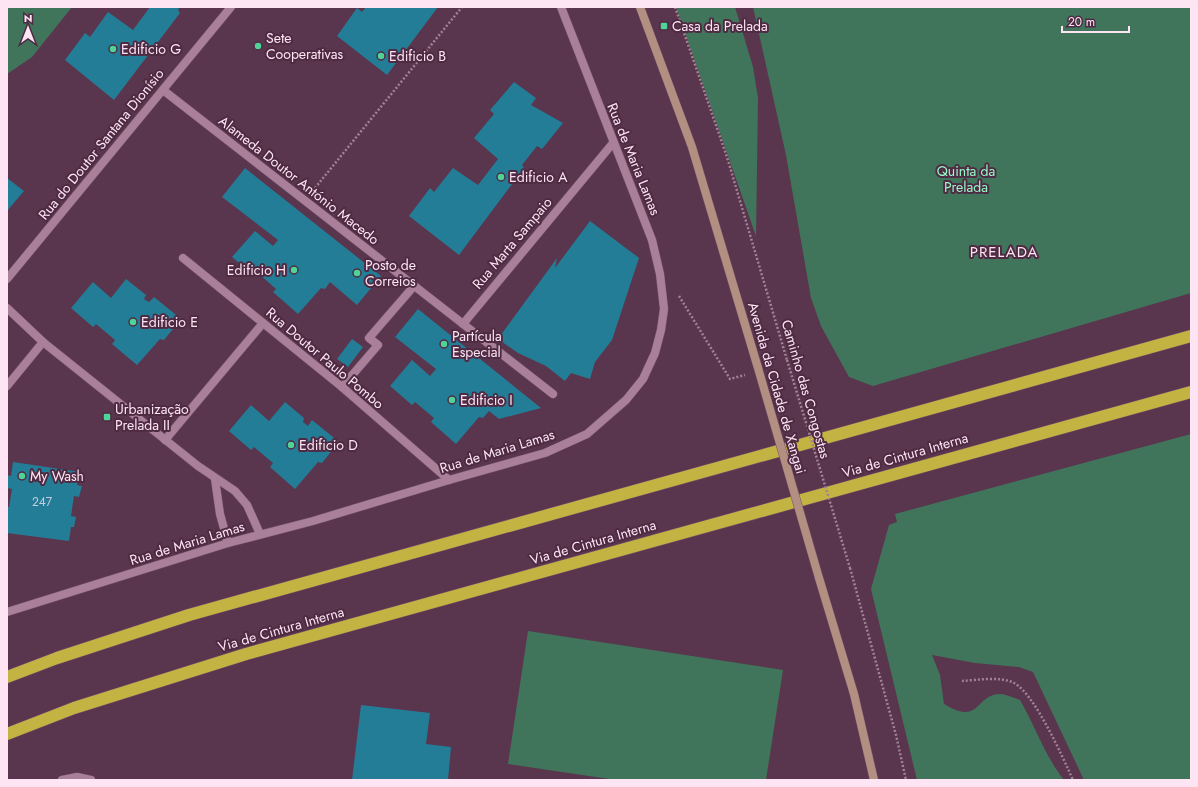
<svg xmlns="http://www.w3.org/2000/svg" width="1198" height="787" viewBox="0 0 1198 787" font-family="Jost,sans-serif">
	<rect width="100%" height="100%" fill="#5a354e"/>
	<g fill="#40755b">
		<polygon points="7,7 72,7 32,57 7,74"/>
		<polygon points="676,7 735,7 753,67 758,98 756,236"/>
		<polygon points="753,7 1191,7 1191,293 873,386 849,377 821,326 811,298 786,155"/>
		<path d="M1191 434V780H1084L1033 672 1019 667 975 663 932 655 940 675 944 704C982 727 974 693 1002 694 1007 695 1014 698 1020 700 1035 726 1045 756 1064 780H917L871 589 889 525 897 522 895 514Z"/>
		<polygon points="528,631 783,670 766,780 616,780 508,764"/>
	</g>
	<g fill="#247d96">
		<polygon points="150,7 180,7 178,10 180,13 114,100 65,60 85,33 90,37 108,12 133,30"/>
		<polygon points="366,7 438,7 387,75 337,36 357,8 362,12"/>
		<polygon points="514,82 536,98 531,105 563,123 542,149 537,146 522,165 524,168 459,255 409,216 430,188 434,192 453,168 478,185 498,159 474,138 494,114 490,110"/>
		<polygon points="245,168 381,276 357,305 330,282 325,289 321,288 298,314 273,292 276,289 258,273 255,276 232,257 255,231 273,246 278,240 222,197"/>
		<polygon points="7,178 24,191 7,211"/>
		<polygon points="590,221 639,258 612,340 595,362 590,379 571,373 565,381 546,366 518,353 498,339 557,258 555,268"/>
		<polygon points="126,279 146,295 144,299 149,302 154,297 181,319 164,340 160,339 137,365 112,344 115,340 96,324 93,327 71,308 93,282 111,298"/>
		<polygon points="418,309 541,408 499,419 489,411 483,418 479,417 456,444 431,422 434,418 415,402 412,405 390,386 412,360 430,376 436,369 395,337"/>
		<polygon points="352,339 363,347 348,367 337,359"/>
		<polygon points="285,402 304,418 303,422 308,426 312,420 339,442 322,463 318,462 295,489 270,467 273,463 254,447 251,450 229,431 251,405 269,421"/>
		<polygon points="13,462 80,472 77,485 82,486 79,497 74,496 71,516 76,517 74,527 71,527 69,541 7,533 7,507 9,507 12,489 7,488 7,475 11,476"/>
		<polygon points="361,705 430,713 426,744 451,747 448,780 352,780"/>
	</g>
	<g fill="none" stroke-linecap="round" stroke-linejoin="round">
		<defs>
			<g id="street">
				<polyline points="163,90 553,394"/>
				<polyline points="183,258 342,387 449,480"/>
				<polyline points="7,279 231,7"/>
				<polyline points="7,308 43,342 198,466 235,491 247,505 260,534"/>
				<polyline points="463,324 613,143"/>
				<polyline points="7,386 43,342"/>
				<polyline points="342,387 378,345 369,338 414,286"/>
				<polyline points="165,440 263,323"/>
				<polyline points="215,479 220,514 228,543"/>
				<polyline points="7,612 228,543 313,521 449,480 545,453 587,434 626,400 643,379 655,353 661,330 664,309 660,274 652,240 561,7"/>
				<polyline points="62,780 77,777 91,780"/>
			</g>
			<g id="secondary">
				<polyline points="640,7 692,147 758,368"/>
				<polyline points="819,578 854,694 874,780"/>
			</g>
			<g id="highway">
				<polyline points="7,677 57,658 189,615 1191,336"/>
				<polyline points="7,734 74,708 246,654 1191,392"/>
			</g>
		</defs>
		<use href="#street" stroke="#735469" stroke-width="9"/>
		<use href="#secondary" stroke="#735469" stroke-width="9"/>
		<use href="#highway" stroke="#735469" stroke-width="13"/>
		<g stroke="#a18296" stroke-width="2.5" stroke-dasharray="2 2" stroke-linecap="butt">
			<polyline points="675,7 727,157 787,360"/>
			<polyline points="315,188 462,7"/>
			<polyline points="679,296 730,379 745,375"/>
			<polyline points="850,568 896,735 906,780"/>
			<path d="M962 681C977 680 1001 676 1014 683 1035 694 1063 758 1073 780"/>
		</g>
		<use href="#street" stroke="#aa7f9a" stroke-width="8"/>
		<use href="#secondary" stroke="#b28f80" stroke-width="8"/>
		<use href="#highway" stroke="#c3b343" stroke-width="12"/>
		<defs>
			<polyline id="secondary-bridge" points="758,368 819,578"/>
		</defs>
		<use href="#secondary-bridge" stroke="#735469" stroke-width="9" stroke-linecap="butt"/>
		<polyline stroke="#a18296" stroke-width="2.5" stroke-dasharray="2 2" stroke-linecap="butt" points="787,360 850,568"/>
		<use href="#secondary-bridge" stroke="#b28f80" stroke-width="8"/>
	</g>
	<g fill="#4fd399" stroke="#4f2b43" stroke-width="1.5">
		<rect x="660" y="22" width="8" height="8" rx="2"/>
		<circle cx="258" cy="46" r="4"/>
		<circle cx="113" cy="49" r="4"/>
		<circle cx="381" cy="56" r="4"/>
		<circle cx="501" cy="177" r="4"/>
		<circle cx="294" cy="270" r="4"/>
		<circle cx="357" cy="273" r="4"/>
		<circle cx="133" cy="322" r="4"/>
		<circle cx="444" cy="344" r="4"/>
		<circle cx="452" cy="400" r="4"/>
		<rect x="103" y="413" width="8" height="8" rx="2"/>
		<circle cx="291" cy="445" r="4"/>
		<circle cx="22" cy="476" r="4"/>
	</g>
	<g text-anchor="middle" stroke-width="4" stroke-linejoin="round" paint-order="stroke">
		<g font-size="12" fill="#c7cbdc">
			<text x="42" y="506">247</text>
		</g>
		<g font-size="14" fill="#fde5f4" stroke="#4f2b43" text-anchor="start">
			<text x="672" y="31">Casa da Prelada</text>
			<text x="266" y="43">Sete<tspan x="266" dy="16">Cooperativas</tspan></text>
			<text x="121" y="54">Edificio G</text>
			<text x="389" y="61">Edificio B</text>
			<text x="509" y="182">Edificio A</text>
			<text x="365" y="270">Posto de<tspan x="365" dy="16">Correios</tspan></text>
			<text x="286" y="275" text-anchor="end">Edificio H</text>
			<text x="141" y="327">Edificio E</text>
			<text x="452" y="341">Partícula<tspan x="452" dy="16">Especial</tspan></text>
			<text x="460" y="405">Edificio I</text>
			<text x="115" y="414">Urbanização<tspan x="115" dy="16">Prelada II</tspan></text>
			<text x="299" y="450">Edificio D</text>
			<text x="30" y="481">My Wash</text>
		</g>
		<g font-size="14" fill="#fde5f4" stroke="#4f2b43">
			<text transform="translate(101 144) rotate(-51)" y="5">Rua do Doutor Santana Dionísio</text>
			<text transform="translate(634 159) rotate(68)" y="5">Rua de Maria Lamas</text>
			<text transform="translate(299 180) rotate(38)" y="5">Alameda Doutor António Macedo</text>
			<text transform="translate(512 243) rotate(-50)" y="5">Rua Marta Sampaio</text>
			<text transform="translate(325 358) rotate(40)" y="5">Rua Doutor Paulo Pombo</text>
			<text transform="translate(777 388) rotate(74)" y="5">Avenida da Cidade de Xangai</text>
			<text transform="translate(806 389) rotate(74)" y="5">Caminho das Congostas</text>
			<text transform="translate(497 451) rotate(-17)" y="5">Rua de Maria Lamas</text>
			<text transform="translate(905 455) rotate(-16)" y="5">Via de Cintura Interna</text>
			<text transform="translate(593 542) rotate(-16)" y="5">Via de Cintura Interna</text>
			<text transform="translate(187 543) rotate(-17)" y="5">Rua de Maria Lamas</text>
			<text transform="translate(281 629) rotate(-16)" y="5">Via de Cintura Interna</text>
		</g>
		<g font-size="14" fill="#94f9c7" stroke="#4f2b43">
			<text x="966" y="176">Quinta da<tspan x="966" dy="16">Prelada</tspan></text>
		</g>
		<g font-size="15" letter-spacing="1" fill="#fde5f4" stroke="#4f2b43">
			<text x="1004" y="257">PRELADA</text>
		</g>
	</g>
	<rect width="1198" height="787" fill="none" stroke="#fde5f4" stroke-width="16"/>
	<g transform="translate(28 28)" stroke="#4f2b43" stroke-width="3" paint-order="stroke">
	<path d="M0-3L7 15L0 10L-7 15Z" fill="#fde5f4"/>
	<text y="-6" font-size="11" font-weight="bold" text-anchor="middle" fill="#fde5f4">N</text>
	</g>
	<path d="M1062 26v6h67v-6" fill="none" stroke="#fde5f4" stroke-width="2"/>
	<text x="1068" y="26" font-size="12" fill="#fde5f4" stroke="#4f2b43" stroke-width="3" paint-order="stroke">20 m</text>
</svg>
